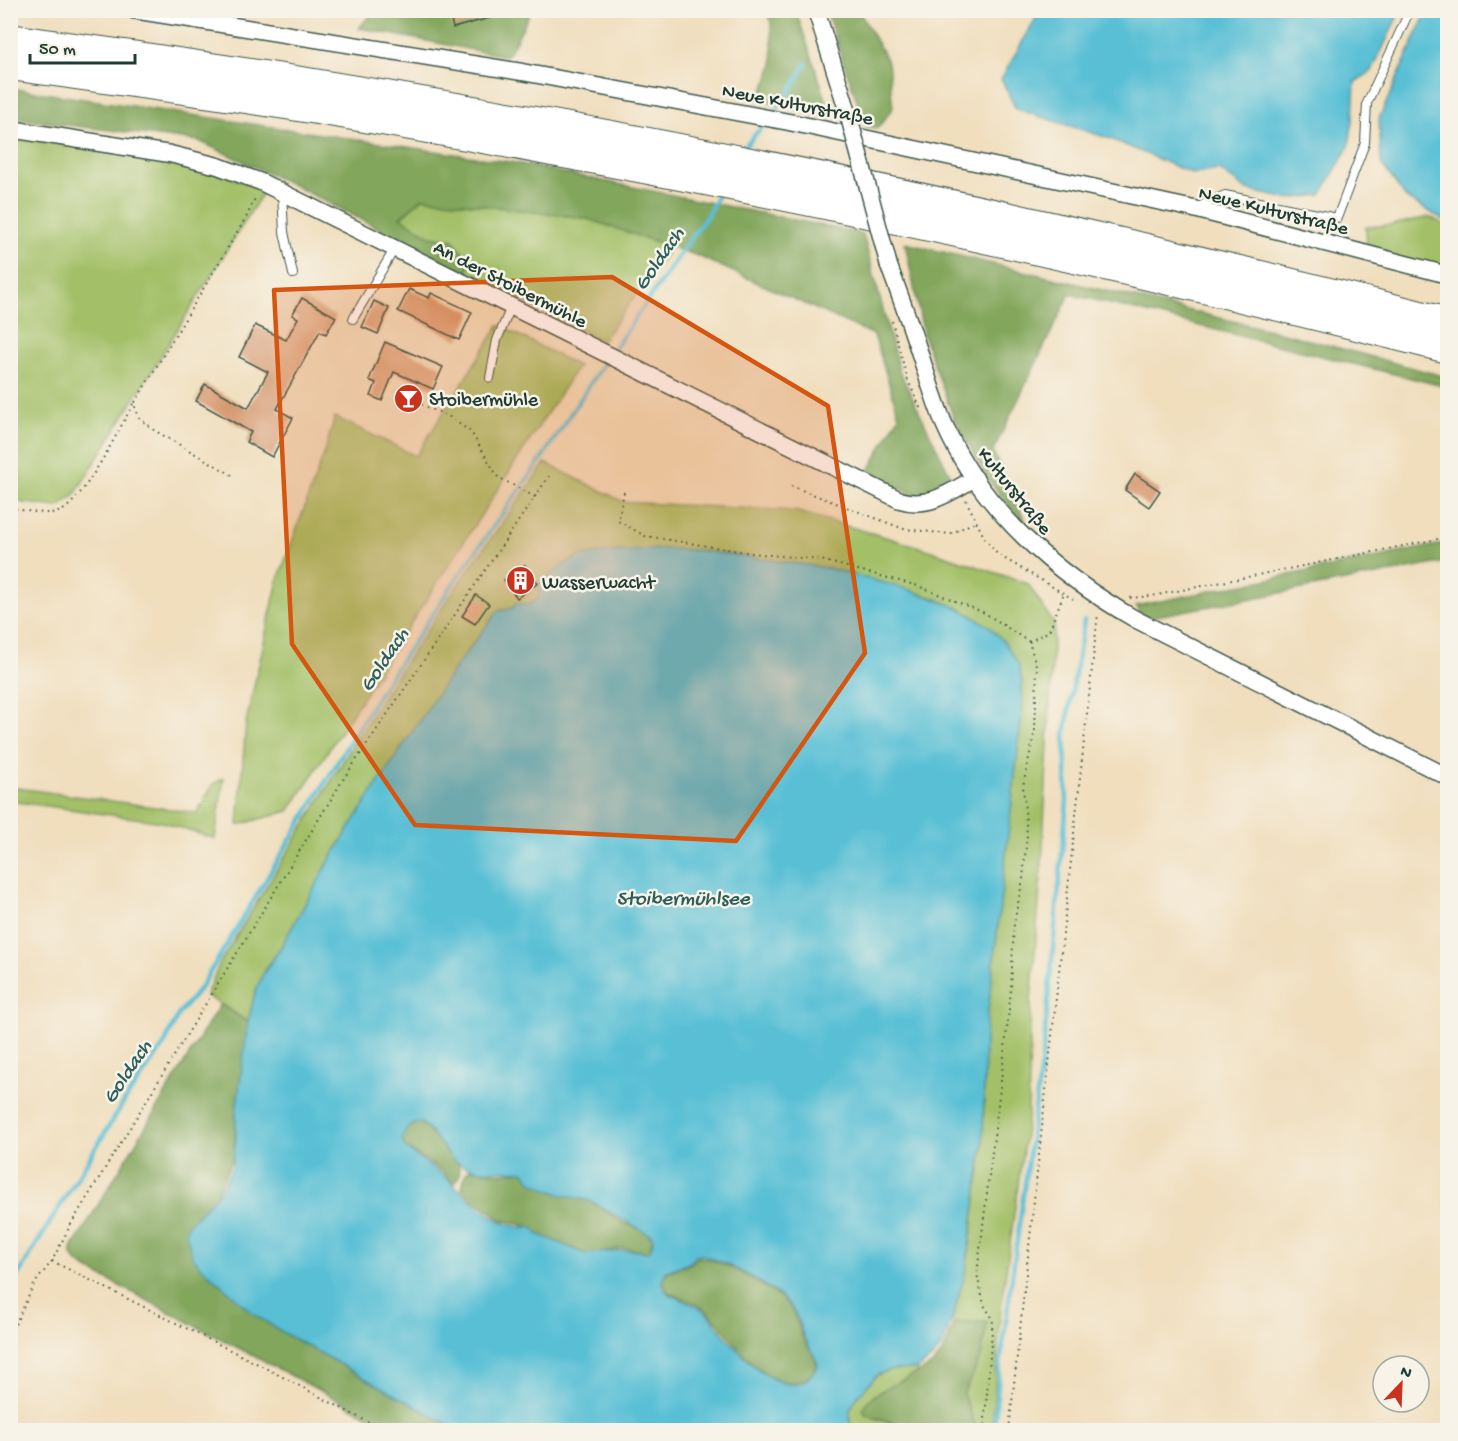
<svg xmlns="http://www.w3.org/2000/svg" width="1458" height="1441" viewBox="0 0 1458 1441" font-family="'Gochi Hand',sans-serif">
	<rect width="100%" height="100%" fill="#f7f3e8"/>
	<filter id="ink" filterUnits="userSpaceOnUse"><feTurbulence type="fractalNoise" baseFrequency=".0167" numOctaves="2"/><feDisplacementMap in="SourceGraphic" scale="12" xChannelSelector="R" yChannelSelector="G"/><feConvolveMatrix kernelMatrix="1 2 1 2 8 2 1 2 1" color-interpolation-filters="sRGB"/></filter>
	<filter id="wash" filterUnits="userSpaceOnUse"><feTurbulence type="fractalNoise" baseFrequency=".008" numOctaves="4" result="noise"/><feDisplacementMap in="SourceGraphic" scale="24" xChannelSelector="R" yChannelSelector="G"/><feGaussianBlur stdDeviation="1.35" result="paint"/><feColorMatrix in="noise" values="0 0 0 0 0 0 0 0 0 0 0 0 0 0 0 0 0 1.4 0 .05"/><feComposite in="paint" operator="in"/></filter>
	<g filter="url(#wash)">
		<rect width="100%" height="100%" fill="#f0debd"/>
		<g fill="#a3c067" stroke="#617e4e" stroke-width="1.5">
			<polygon points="11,137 184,162 265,189 74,496 58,507 11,501"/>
			<polygon points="423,198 585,218 672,246 602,341 467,273 470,262 453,240 430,236 400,218"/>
			<polygon points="1430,217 1447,226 1447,270 1367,250 1366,227 1391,225"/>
			<polygon points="499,325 578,366 289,811 238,825 246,722 278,580 324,454 335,417 416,456"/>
			<polygon points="545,463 624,502 795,511 923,548 1028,584 1054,624 1042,864 1031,1002 1028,1114 1000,1316 992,1430 977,1430 963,1394 981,1357 987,1322 954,1323 952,1320 969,1254 983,1145 985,1037 1022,714 1022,682 1018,663 974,616 935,598 828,568 697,550 665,549 608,552 581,556 539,591 538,598 530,605 516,603 513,608 498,611 456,666 331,858 282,945 263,974 255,993 248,1022 206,995 221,961 387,690 457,586"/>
			<polygon points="224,778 215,839 163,822 11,801 11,787 197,813 213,784"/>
			<path d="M918 1369 915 1376C898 1383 869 1391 863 1411 874 1422 894 1421 907 1430H850V1409L858 1396 877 1375 889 1370Z"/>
		</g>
		<g fill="#82a65c" stroke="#507248" stroke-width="1.5">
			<polygon points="374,11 531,11 510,52 504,56 359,28"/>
			<polygon points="765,11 796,11 833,120 759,100 773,65 771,22"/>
			<polygon points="826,11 859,11 888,62 893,108 878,128 866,127"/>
			<polygon points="10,88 516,163 863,234 899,370 951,477 947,485 920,497 867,474 899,416 874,335 698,256 585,218 423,198 400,217 430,236 453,240 470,262 467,273 285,181 199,141 11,118"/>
			<polygon points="905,243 1283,333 1447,377 1447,387 1070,294 993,451 1029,529 989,481 954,419 924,337"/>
			<polygon points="1447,543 1447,562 1141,619 1136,606"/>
			<path d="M220 1004 248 1022 236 1113 234 1155 215 1197 188 1225 192 1256 200 1266 255 1315 284 1333 458 1430H395L91 1271C82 1265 69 1260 72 1248Z"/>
			<path d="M421 1123 458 1163C461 1173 460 1177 454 1184L443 1172 403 1146C399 1134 409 1123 421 1123Z"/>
			<polygon points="470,1169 498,1173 523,1171 533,1183 559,1194 590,1201 624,1223 640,1228 653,1238 649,1252 622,1248 596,1254 585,1254 538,1234 532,1227 502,1220 475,1201 462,1189 465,1174"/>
			<path d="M698 1257C719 1258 777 1290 790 1307 797 1318 799 1329 804 1341 808 1348 817 1356 816 1365 815 1374 807 1378 800 1381 764 1393 731 1335 709 1313 699 1302 681 1299 668 1292L663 1282 667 1272 690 1264Z"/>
			<path d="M987 1322 981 1357 963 1394 977 1430H907L898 1424 865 1414 863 1407C877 1387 912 1379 931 1365 944 1356 949 1337 954 1323Z"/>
		</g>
		<g fill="#58bfd5" stroke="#3c7e84" stroke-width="1.5" fill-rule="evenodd">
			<polygon points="1040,11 1040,10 1400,11 1372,71 1355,82 1353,120 1349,146 1321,195 1287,199 1247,190 1219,170 1193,174 1111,139 1016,109 1001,79"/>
			<polygon points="1427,11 1447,11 1447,222 1406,198 1381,163 1379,119"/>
			<path d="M665 549 697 550 828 568 907 589 959 608 989 626 1005 643 1018 663 1022 682V714L985 1037 983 1145 966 1270 952 1320 942 1346 933 1357 918 1369 889 1370 877 1375 858 1396 850 1409V1430H458L284 1333 255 1315 200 1266 192 1256 186 1232 188 1225 221 1190 232 1167 236 1140V1113L248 1022 255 993 263 974 282 945 331 858 373 791 456 666 498 611 513 608 516 603 530 605 538 598 539 591 536 586 568 562 581 556 608 552ZM421 1123 429 1130 453 1160C476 1175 498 1169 523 1171L533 1183 559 1194 590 1201 651 1235C655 1241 652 1246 649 1252L630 1250 585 1254 538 1234 532 1227C496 1231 470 1197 445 1177 432 1166 415 1158 404 1146 399 1134 409 1123 421 1123ZM702 1255C726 1262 776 1287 791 1307 800 1318 800 1330 806 1341 810 1351 816 1356 818 1366 791 1413 742 1356 721 1331 716 1326 713 1318 707 1313 696 1303 679 1300 666 1292 660 1285 662 1278 666 1271L689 1263 696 1256Z"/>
		</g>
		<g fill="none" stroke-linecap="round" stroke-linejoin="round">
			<g stroke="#58bfd5" stroke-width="4.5">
				<polyline points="772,115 783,103 806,64"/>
				<polyline points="741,151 767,121"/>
				<polyline points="10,1288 125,1100 164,1045 179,1013 199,990 382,689 457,578 540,461 598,372 708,214 719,193"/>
				<polyline points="994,1430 1000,1365 1044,1043 1067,801 1065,734 1084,621"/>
			</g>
		</g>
		<g id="blocks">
			<g fill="#d69a71">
				<polygon points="468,10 503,10 504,14 453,28 450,16"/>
				<polygon points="409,289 429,298 431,293 472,312 459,340 398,311"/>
				<polygon points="302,298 336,317 326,334 320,331 277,409 293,418 272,457 246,442 251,432 196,401 205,384 248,408 268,372 239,357 255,325 286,340 298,318 292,315"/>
				<polygon points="374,301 389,308 378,334 362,327"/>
				<polygon points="385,342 443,367 433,389 394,372 382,401 371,396 376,383 369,380"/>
				<polygon points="1135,474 1160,491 1149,507 1125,490"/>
				<polygon points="525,565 538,583 517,598 504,580"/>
				<polygon points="476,595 489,604 475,624 462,616"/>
			</g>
		</g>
	</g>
	<g filter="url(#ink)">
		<use href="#blocks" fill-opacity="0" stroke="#3e5549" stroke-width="1.5"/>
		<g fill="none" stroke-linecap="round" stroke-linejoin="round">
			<defs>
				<g id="lane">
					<polyline points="282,192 284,232 293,274"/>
					<polyline points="1198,207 1225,195 1337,218 1365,143 1367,103 1410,10"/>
					<polyline points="353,319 395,248"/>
					<polyline points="490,378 497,340 511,307"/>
				</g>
				<g id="street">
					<polyline points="133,10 522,72 789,122 1194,209 1448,275"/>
					<polyline points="816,10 846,106"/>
					<path d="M10 129 170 154 218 166 261 182 900 500C928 509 951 492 975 478"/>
					<path d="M889 266C898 290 907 315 915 339 925 368 933 398 945 426 982 510 1056 574 1135 619L1448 777"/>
				</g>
				<g id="highway">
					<path d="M10 39C495 104 975 201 1448 323"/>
					<path d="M10 65C96 77 181 88 266 101 380 118 493 140 607 161 889 214 1169 277 1448 348"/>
				</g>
			</defs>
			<use href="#lane" stroke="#3e5549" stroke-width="10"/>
			<use href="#street" stroke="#3e5549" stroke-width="19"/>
			<use href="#highway" stroke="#3e5549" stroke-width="32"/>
			<g stroke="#3e5549" stroke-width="2" stroke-dasharray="1.5 4.5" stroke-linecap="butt">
				<polyline points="892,321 907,378 922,412"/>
				<polyline points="416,402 448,416 471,432 498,477 535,497"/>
				<polyline points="232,475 154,430 139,418 134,404 247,216 256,196"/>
				<polyline points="791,486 904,529 950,534 977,521"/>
				<polyline points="624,492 618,521 645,536 751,553 821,560 918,586 985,613 1029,642 1037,668 1035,730 1023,786 1027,835 1023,879 1014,923 1011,989 1005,1048 977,1274 984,1305 993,1319 984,1430"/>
				<polyline points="966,500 985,539 997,554 1073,599"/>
				<path d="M10 508C25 510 48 516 61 511 83 501 120 428 133 404"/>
				<polyline points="1130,598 1152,596 1448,537"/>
				<polyline points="1029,642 1049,631 1064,593"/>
				<polyline points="52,1261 256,1363 383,1430"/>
				<polyline points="10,1335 35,1283 52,1261 71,1224 344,778 549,476"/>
				<polyline points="1009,1430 1098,613"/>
			</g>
			<use href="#lane" stroke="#fff" stroke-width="8"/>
			<use href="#street" stroke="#fff" stroke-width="16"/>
			<use href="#highway" stroke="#fff" stroke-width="30"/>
			<defs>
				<polyline id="street-bridge" points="846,106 889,266"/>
			</defs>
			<use href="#street-bridge" stroke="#3e5549" stroke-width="19" stroke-linecap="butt"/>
			<use href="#street-bridge" stroke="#fff" stroke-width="16"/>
		</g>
	</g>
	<path fill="#d45610" fill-opacity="0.2" stroke="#d45610" stroke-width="4.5" stroke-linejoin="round" d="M612 277 828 406 865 653 736 841 415 825 292 644 274 290Z"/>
	<defs>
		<symbol id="bar-disc" viewBox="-11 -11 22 22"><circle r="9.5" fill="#c8321e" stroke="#f7f3e8"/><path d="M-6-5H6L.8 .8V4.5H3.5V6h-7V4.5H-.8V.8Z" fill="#fff"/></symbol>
		<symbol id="building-disc" viewBox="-11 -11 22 22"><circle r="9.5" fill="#c8321e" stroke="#f7f3e8"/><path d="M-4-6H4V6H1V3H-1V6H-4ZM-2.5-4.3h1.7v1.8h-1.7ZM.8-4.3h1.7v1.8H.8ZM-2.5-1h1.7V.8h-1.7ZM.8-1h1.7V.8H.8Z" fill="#fff"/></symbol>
	</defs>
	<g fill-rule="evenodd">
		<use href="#bar-disc" x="392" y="382" width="33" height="33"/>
		<use href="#building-disc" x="504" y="564" width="33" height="33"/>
	</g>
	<g text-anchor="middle" stroke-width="5" stroke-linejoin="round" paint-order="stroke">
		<g font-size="20" fill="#1f3d34" stroke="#f7f3e8">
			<text transform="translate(798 103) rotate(11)" y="7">Neue Kulturstraße</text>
			<text transform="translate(1274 209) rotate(14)" y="7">Neue Kulturstraße</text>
			<text transform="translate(511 283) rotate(27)" y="7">An der Stoibermühle</text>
			<text transform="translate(1016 490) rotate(51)" y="7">Kulturstraße</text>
		</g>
		<g font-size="20" fill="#1f3d34" stroke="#f7f3e8" text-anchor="start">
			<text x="429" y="405">Stoibermühle</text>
			<text x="542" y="588">Wasserwacht</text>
		</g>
		<g font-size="21" font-style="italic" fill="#2d5e5c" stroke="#f7f3e8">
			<text transform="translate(658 258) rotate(-55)" y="7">Goldach</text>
			<text transform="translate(383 659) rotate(-56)" y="7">Goldach</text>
			<text x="683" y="904">Stoibermühlsee</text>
			<text transform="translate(126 1071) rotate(-56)" y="7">Goldach</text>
		</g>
	</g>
	<rect width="1458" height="1441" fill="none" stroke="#f7f3e8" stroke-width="36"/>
	<g transform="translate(1401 1384) rotate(23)"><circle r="28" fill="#f7f3e8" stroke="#a1aaa0" stroke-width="1.5"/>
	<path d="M0-4.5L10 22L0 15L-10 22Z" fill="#c8321e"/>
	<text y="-9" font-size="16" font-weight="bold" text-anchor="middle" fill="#1f3d34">N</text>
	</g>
	<path d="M30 54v9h105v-9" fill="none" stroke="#1f3d34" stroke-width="3"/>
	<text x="39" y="54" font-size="18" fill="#1f3d34" stroke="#f7f3e8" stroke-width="4.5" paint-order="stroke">50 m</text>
</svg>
